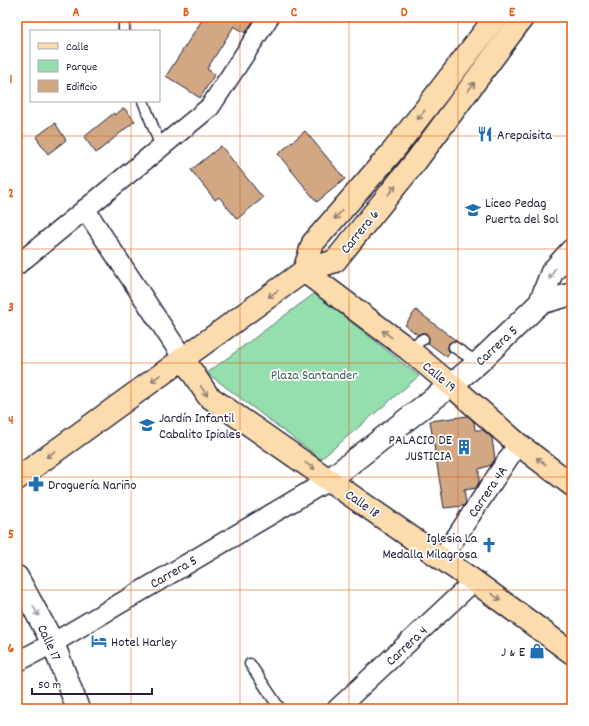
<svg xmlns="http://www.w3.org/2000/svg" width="589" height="726" viewBox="0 0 589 726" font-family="Dekko,sans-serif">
	<rect width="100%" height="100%" fill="#fff"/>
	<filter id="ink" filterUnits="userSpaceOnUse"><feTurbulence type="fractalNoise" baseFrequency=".025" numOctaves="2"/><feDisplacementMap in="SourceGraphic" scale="8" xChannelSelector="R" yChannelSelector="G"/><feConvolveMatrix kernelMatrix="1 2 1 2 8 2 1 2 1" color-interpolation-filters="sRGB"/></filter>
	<g filter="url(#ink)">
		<polygon fill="#95dead" stroke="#5c8074" points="315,293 419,376 321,459 207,373"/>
		<g fill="#d1a883" stroke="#22223b">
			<polygon points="204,17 256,17 245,33 234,26 207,69 215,74 200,98 166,76"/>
			<polygon points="124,108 135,121 96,153 84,137 114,113 115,115"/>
			<polygon points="55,123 66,140 48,154 36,137"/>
			<polygon points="305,131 345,179 317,202 278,154"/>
			<polygon points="221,146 263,198 237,219 219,197 215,200 191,170"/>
			<polygon points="416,310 458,342 454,341 449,343 448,347 448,350 450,352 447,357 428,343 429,338 426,333 422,333 418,335 405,325"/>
			<polygon points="468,416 474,422 475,430 483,430 492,438 495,459 491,465 479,469 479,482 476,488 464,490 466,503 463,506 444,508 430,421"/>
		</g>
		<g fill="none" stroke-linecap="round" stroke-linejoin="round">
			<defs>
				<g id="lane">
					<polyline points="124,17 124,31"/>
					<polyline points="143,101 161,147"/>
					<polyline points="454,347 478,363"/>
					<polyline points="408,349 423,339"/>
					<polyline points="250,664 280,709"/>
				</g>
				<g id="street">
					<polyline points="85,209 183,358"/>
					<polyline points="17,265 210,107 269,17"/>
					<polyline points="442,558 518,444"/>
					<polyline points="17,662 53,643 329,480"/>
					<polyline points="337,709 474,581"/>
				</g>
				<g id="secondary">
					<polyline points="540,303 572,294"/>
					<polyline points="329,480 451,385 478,363 540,303 552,272 572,250"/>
					<polyline points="17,577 53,643 78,709"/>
				</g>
				<g id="primary">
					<polyline points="304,271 408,349 451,385 518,444 572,485"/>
					<polyline points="304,271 313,243 393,151 496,17"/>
					<polyline points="183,358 208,396 474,581 572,653"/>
					<polyline points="17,479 304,271 335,261 416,161 523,17"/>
				</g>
			</defs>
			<use href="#lane" stroke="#22223b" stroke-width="13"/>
			<use href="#street" stroke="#22223b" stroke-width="22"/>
			<use href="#secondary" stroke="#22223b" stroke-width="25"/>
			<use href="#primary" stroke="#22223b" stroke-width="25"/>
			<use href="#lane" stroke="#fff" stroke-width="10"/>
			<use href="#street" stroke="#fff" stroke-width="19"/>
			<use href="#secondary" stroke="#fff" stroke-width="22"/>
			<use href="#primary" stroke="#fcdcac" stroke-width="22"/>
		</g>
		<defs><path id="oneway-shaft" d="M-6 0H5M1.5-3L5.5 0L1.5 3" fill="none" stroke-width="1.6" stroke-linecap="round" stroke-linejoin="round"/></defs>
		<g stroke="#8f7f74">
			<use href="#oneway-shaft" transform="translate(471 87) rotate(-53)"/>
			<use href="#oneway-shaft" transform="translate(421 115) rotate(128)"/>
			<use href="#oneway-shaft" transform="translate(392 190) rotate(-51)"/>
			<use href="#oneway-shaft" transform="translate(338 215) rotate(131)"/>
			<use href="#oneway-shaft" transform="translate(273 294) rotate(144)"/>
			<use href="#oneway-shaft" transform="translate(387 334) rotate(-143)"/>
			<use href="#oneway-shaft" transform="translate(156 378) rotate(144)"/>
			<use href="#oneway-shaft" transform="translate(204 391) rotate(56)"/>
			<use href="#oneway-shaft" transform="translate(51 454) rotate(144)"/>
			<use href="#oneway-shaft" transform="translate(541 461) rotate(-143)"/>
			<use href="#oneway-shaft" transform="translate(310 466) rotate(35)"/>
			<use href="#oneway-shaft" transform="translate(496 597) rotate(36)"/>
		</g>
		<g stroke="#9c9ca7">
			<use href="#oneway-shaft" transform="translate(552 274) rotate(119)"/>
			<use href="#oneway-shaft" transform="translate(36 611) rotate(61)"/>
		</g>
	</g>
	<path fill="none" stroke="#e8590c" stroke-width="1" stroke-opacity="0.55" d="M131 17V31M240 17V709M349 17V709M458 17V709M131 101V709M17 136H572M17 249H572M17 363H572M17 477H572M17 590H572"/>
	<defs>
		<symbol id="restaurant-bare" viewBox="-9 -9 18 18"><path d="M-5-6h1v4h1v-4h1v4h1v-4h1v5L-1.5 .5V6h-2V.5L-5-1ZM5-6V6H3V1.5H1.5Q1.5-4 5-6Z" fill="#1f6fb2" stroke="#fff" stroke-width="2.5" paint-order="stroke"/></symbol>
		<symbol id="school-bare" viewBox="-9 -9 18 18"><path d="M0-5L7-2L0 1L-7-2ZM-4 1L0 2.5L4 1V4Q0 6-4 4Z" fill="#1f6fb2" stroke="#fff" stroke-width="2.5" paint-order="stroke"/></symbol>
		<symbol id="building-bare" viewBox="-9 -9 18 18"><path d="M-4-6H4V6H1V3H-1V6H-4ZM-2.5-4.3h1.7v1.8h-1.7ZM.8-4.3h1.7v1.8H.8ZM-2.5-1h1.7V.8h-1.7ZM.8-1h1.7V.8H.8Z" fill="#1f6fb2" stroke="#fff" stroke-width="2.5" paint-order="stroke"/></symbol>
		<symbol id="pharmacy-bare" viewBox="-9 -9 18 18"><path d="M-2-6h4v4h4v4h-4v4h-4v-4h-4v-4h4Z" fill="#1f6fb2" stroke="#fff" stroke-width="2.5" paint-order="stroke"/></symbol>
		<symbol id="church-bare" viewBox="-9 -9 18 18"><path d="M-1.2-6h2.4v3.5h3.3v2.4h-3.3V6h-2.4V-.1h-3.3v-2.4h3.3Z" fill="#1f6fb2" stroke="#fff" stroke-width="2.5" paint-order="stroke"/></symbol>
		<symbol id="hotel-bare" viewBox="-9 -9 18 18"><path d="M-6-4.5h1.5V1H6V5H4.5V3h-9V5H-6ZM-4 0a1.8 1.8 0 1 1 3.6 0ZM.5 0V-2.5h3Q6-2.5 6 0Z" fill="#1f6fb2" stroke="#fff" stroke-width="2.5" paint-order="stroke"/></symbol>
		<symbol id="shop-bare" viewBox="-9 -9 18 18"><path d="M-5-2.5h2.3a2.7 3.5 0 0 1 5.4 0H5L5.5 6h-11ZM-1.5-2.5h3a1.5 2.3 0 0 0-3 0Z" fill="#1f6fb2" stroke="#fff" stroke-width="2.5" paint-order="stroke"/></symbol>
	</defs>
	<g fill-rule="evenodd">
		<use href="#restaurant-bare" x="474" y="123" width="22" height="22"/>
		<use href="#school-bare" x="462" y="199" width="22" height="22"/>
		<use href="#school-bare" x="136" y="414" width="22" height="22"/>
		<use href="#building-bare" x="453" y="436" width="22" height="22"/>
		<use href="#pharmacy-bare" x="25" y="473" width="22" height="22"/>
		<use href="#church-bare" x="478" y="534" width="22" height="22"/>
		<use href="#hotel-bare" x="88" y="630" width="22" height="22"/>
		<use href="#shop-bare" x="526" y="640" width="22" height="22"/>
	</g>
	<g text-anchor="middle" stroke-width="3.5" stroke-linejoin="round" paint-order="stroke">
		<g font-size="14" fill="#22223b" stroke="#fff" text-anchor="start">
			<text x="497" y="139">Arepaisita</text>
			<text x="485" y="207">Liceo Pedag<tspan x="485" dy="16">Puerta del Sol</tspan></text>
			<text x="159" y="422">Jardín Infantil<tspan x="159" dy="16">Cabalito Ipiales</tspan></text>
			<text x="452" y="444" text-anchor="end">PALACIO DE<tspan x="452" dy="16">JUSTICIA</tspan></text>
			<text x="48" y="489">Droguería Nariño</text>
			<text x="477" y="542" text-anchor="end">Iglesia La<tspan x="477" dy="16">Medalla Milagrosa</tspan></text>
			<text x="111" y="646">Hotel Harley</text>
			<text x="525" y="656" text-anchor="end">J &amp; E</text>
		</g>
		<g font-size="14" fill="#22223b" stroke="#fff">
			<text transform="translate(359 231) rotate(-51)" y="5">Carrera 6</text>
			<text transform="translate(496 345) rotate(-43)" y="5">Carrera 5</text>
			<text transform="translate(440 376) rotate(40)" y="5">Calle 19</text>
			<text transform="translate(487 491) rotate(-56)" y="5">Carrera 4A</text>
			<text transform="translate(363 503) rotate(35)" y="5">Calle 18</text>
			<text transform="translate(173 571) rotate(-30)" y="5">Carrera 5</text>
			<text transform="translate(50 642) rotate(65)" y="5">Calle 17</text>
			<text transform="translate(406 645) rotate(-43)" y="5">Carrera 4</text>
		</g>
		<g font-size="14" fill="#445a5d" stroke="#fff">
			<text x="314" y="379">Plaza Santander</text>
		</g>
	</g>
	<rect width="589" height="726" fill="none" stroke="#fff" stroke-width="44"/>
	<rect x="30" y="30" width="130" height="72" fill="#ffffff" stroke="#a7a7b1"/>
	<rect x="38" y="43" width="20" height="6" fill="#fcdcac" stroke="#a7a7b1"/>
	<text x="66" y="50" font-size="12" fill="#22223b">Calle</text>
	<rect x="38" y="60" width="20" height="12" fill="#95dead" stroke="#a7a7b1"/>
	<text x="66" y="70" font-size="12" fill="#22223b">Parque</text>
	<rect x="38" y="80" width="20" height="12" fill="#d1a883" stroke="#a7a7b1"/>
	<text x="66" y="90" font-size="12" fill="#22223b">Edificio</text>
	<path d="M32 688v6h120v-6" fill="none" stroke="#22223b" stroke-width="2"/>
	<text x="38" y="688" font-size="12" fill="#22223b" stroke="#ffffff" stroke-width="3" paint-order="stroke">50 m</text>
	<rect x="22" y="22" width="545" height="682" fill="none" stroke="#e8590c" stroke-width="1.5"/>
	<g font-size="13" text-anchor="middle" font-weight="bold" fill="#e8590c">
		<text x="76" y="16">A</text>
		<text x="186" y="16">B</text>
		<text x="294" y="16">C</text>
		<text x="404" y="16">D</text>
		<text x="512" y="16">E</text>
		<text x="11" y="83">1</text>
		<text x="11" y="197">2</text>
		<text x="11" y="311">3</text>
		<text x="11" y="424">4</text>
		<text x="11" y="538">5</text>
		<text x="11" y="652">6</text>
	</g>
</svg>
